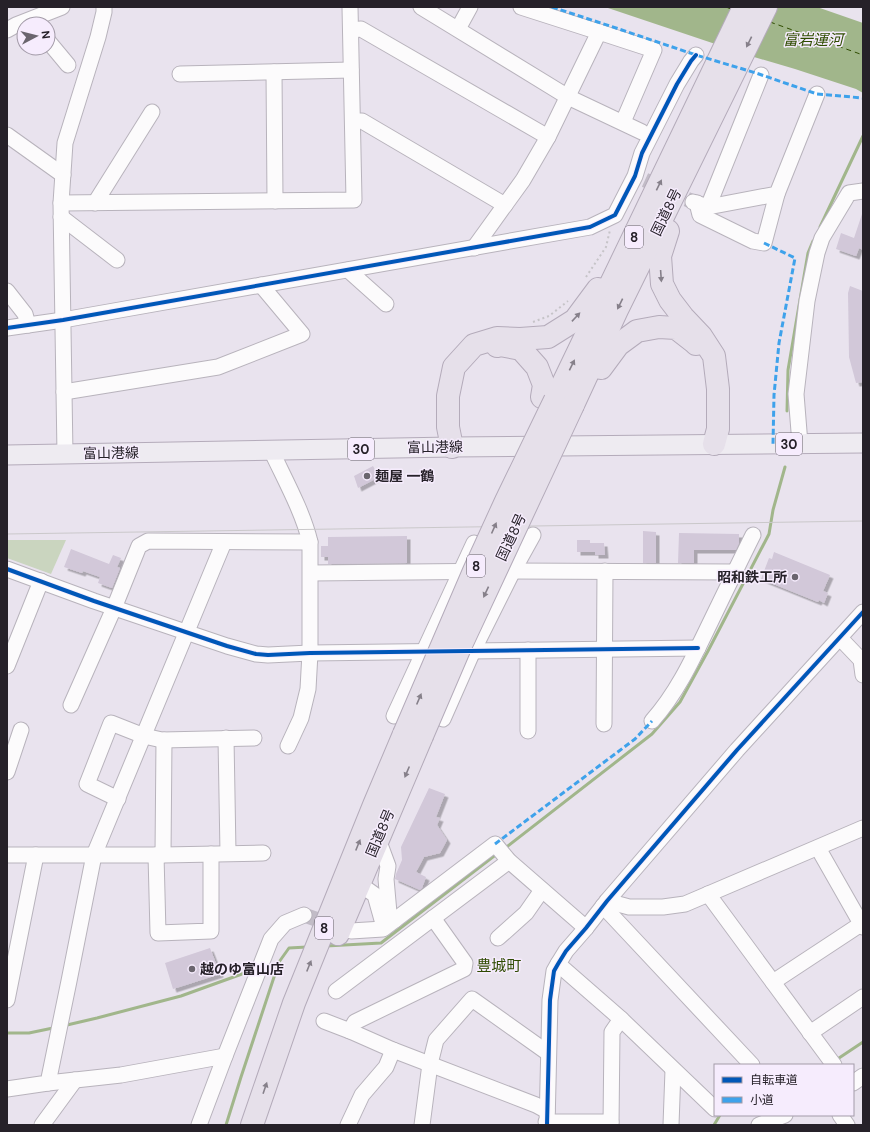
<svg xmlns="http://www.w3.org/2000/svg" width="870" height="1132" viewBox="0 0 870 1132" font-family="'DM Sans','Noto Sans JP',sans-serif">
	<defs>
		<filter id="shadow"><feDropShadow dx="3.5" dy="3.5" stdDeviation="0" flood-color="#0004"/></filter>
	</defs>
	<rect width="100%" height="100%" fill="#e9e3ee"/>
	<polygon fill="#cad5bf" points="7,540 66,540 51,574 7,558"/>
	<polygon fill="#a1b68b" points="605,7 817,7 863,23 863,93 856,89 795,69 754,57"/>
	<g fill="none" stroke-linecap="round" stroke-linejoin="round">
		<g stroke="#a1b68b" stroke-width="3">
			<polyline points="820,227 863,136"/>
			<polyline points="787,411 788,370 808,253 813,241"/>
			<polyline points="504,849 652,734 680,702 708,651 769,534 773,510 785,467"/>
			<polyline points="326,946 381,943 498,853"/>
			<polyline points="67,1025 97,1018 181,996 253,970"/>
			<polyline points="7,1033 29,1033 53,1028"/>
			<polyline points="836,1060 863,1042"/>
			<polyline points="226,1125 241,1077 279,962 289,948 307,947"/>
			<polyline points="714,1125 720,1115"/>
		</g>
		<g stroke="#2f4c00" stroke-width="1" stroke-dasharray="5 4" stroke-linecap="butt">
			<polyline points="726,7 731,9"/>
			<polyline points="770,22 863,55"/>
		</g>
	</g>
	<g fill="#d2c8d9" filter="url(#shadow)">
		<polygon points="862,214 863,214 863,250 859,248 856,256 836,249 841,233 854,238"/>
		<polygon points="850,286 863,291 863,382 856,383 849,357 848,293"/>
		<polygon points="373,466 379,477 358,488 354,476"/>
		<polygon points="643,531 656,532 656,563 643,563"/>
		<polygon points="679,533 739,534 739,543 736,550 694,550 694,563 678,563"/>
		<polygon points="407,536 407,563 328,564 328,557 321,557 321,546 328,546 328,537"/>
		<polygon points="577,540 590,540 590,543 604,543 605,555 595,555 595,552 577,552"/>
		<polygon points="71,549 109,564 113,555 121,558 117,567 120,568 112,588 98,583 100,577 83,571 82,573 64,567"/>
		<polygon points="774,552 830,575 823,591 828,593 824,603 819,600 818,602 761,579 769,558 772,559"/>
		<polygon points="429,788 445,794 436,817 440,818 437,825 447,840 440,853 424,857 416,872 426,877 422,888 420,890 395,879 396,874 402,860 401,847"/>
		<polygon points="210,948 220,974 173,989 165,963"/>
	</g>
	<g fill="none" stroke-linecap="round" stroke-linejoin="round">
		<g stroke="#c2bcc7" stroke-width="15" stroke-dasharray="15 8" stroke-linecap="butt">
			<polyline points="645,180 693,202"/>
			<polyline points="304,915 336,926"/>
		</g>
		<defs>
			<g id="minor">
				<polyline points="421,7 568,97 642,132"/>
				<polyline points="521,7 599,32"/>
				<polyline points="458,29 470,7"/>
				<polyline points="7,30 16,25 62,7"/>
				<polyline points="351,30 361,29 548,137"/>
				<polyline points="48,41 68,65"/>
				<polyline points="274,72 275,201"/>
				<polyline points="180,74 351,70"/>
				<polyline points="353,121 362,121 505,205"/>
				<polyline points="7,135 63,175"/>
				<polyline points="693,202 708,207 777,194 817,94"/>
				<polyline points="61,203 354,200 350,7"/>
				<polyline points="95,203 152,112"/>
				<polyline points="697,203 700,215 753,241 764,243 777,194"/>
				<polyline points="708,207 761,75"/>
				<polyline points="61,217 117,260"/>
				<polyline points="474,248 523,180 548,137 599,32 654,50 623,122"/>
				<polyline points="348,270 386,304"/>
				<polyline points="7,291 25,314 28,325"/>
				<polyline points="7,328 63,320 590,227 615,215 635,176 642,153 677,84 691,61 696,55"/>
				<polyline points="64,392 218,367 302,334 261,285"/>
				<polyline points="800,444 796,394 807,301 817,253 822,238 849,193 863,191"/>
				<path d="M271 450C284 478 303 512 310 542V653L308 689 301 718 288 746"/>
				<polyline points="65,454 61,203 65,143 98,37 104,12 104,7"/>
				<polyline points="7,569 94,601 227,646 256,654 268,655 310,653 698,648"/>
				<polyline points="311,573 509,571 735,572"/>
				<polyline points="840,638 861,660 863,675"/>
				<polyline points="528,650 528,731"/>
				<polyline points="7,666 41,581"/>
				<polyline points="71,705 114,608 139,546 148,541 310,542"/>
				<polyline points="394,716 474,543"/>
				<polyline points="443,719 473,651 513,571 533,535"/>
				<path d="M652 721C678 692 694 656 711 621 725 592 739 563 753 535"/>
				<polyline points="604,724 605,571"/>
				<polyline points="226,738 228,853"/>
				<polyline points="7,772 21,730"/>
				<polyline points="118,799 87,784 111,723 144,736 162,740 254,738"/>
				<polyline points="378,839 388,866 386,879 389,913 395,920"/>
				<polyline points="818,848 863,927"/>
				<polyline points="7,855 163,855 263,853"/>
				<polyline points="156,855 158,933 211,931 211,854"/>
				<polyline points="163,855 164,740"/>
				<polyline points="357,890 368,890 375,895 382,920"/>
				<polyline points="708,894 834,1065"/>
				<polyline points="607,901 629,907 663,907 685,904 863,828"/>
				<polyline points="603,906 752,1065"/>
				<polyline points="351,931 383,929 495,844 509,861 586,928"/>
				<polyline points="498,938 526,913 542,890"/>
				<polyline points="558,964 621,1019 715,1109"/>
				<polyline points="773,982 861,924"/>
				<polyline points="336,991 509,861"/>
				<polyline points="7,1000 36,855"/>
				<polyline points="324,1021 350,1031 393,1050 536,1105 547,1111"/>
				<polyline points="350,1031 355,1022 464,969 465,963 433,918"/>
				<polyline points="810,1033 863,997"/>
				<polyline points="48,1083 121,1075 225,1056"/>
				<polyline points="853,1083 863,1076"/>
				<polyline points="7,1089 48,1083 69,981 94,855 224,542"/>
				<polyline points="840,1115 847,1125"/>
				<polyline points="546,1122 611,1122"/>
				<polyline points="42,1125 75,1080"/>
				<polyline points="199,1125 225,1056 271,939 285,923 304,915"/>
				<polyline points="348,1125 362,1095 386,1067 393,1050"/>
				<polyline points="422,1125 430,1064 436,1040 472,999 548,1053"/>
				<polyline points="547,1125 550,1000 554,971 558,964 566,951 586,928 607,901 737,750 863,612"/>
				<polyline points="611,1125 612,1032 621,1019"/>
				<polyline points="671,1125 673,1070"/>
				<polyline points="759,1125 785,1115"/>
			</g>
			<polyline id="major" points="7,455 452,447 863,443"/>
			<g id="highway">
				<polyline points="668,231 660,256 662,284 670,300 683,317 701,336 714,356 718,389 718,429 714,444"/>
				<polyline points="497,346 500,345 521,349 537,367 544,385 542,397"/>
				<polyline points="601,368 618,345 637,331 659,327 676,328 694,342 696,344"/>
				<polyline points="555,400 744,7"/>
				<polyline points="573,405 617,310 766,7"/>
				<polyline points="452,447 448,427 448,396 454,367 474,345 497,338 520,339 548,337 575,320 598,289"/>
				<polyline points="338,934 422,736"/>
				<polyline points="252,1125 294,1003 374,805 404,734"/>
			</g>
		</defs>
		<use href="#minor" stroke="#b8b3bc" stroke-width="17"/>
		<use href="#major" stroke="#b4abba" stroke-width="21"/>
		<use href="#highway" stroke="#b4abba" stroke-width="24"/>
		<g stroke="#c6c4c8" stroke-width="2" stroke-dasharray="2 3" stroke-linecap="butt">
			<polyline points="586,277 606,247 610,230"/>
			<polyline points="533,322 549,316 568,301"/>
		</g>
		<use href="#minor" stroke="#fcfbfc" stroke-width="15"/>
		<use href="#major" stroke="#eeebf1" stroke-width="19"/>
		<use href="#highway" stroke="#e6e0ea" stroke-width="22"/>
		<polyline stroke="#cac8ca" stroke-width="1" points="7,534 863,521"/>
		<defs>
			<g id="highway-bridge">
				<polyline points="404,734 474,571 506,501 555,400"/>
				<polyline points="422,736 461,645 573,405"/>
			</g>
		</defs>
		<use href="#highway-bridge" stroke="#b4abba" stroke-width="24" stroke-linecap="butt"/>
		<use href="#highway-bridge" stroke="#e6e0ea" stroke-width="22"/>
		<g stroke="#3ea2eb" stroke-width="3" stroke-dasharray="6 3" stroke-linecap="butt">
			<polyline points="552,7 610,26 696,55 756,73 817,94 863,98"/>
			<polyline points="764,243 795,258 779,343 774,395 773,444"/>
			<polyline points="495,844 635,739 652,721"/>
		</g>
		<defs>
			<g id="cycleway">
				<polyline points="7,328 63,320 590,227 615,215 635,176 642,153 677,84 691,61 696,55"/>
				<polyline points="7,569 94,601 227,646 256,654 268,655 310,653 698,648"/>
				<polyline points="547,1125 550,1000 554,971 558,964 566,951 586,928 607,901 737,750 863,612"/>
			</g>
		</defs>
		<use href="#cycleway" stroke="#f6ecfd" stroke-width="6"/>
		<use href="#cycleway" stroke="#0057b8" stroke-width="4"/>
	</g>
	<defs><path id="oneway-solid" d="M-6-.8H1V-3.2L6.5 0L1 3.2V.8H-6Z"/></defs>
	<g fill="#86808a">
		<use href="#oneway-solid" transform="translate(749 42) rotate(116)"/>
		<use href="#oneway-solid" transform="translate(659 185) rotate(-64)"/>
		<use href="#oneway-solid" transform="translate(661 276) rotate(86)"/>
		<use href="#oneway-solid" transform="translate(620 304) rotate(116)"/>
		<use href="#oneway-solid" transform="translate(576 317) rotate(-47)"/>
		<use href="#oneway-solid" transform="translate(572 365) rotate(-64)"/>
		<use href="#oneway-solid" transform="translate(494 528) rotate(-66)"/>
		<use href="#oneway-solid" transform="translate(486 592) rotate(115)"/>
		<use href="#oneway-solid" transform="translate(419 699) rotate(-67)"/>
		<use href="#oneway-solid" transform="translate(407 772) rotate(113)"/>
		<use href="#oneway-solid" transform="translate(358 845) rotate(-68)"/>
		<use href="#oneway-solid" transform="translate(309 966) rotate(-68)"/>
		<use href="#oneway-solid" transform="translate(265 1088) rotate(-71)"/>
	</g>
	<g fill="#6a656e" stroke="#f6ecfd" stroke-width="1.5">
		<circle cx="367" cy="476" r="4"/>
		<circle cx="795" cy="577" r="4"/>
		<circle cx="192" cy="969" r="4"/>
	</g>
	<g text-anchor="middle" stroke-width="3" stroke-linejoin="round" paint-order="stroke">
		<g fill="#f6ecfd" stroke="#645e69" stroke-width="1">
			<rect x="625" y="226" width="18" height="22" rx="3"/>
			<rect x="776" y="433" width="26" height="22" rx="3"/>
			<rect x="348" y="438" width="26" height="22" rx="3"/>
			<rect x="467" y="555" width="18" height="22" rx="3"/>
			<rect x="315" y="917" width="18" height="22" rx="3"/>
		</g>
		<g font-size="13" font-weight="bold" fill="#262129">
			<text x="634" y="242">8</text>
			<text x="789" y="449">30</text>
			<text x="361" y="454">30</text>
			<text x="476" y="571">8</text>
			<text x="324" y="933">8</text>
		</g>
		<g font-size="14" fill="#262129" stroke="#f6ecfd">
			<text transform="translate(666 212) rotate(-64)" y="5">国道8号</text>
			<text transform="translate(435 447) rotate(-1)" y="5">富山港線</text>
			<text transform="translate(111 453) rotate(-1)" y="5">富山港線</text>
			<text transform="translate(511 537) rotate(-65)" y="5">国道8号</text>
			<text transform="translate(380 833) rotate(-67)" y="5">国道8号</text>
		</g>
		<g font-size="14" font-weight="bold" fill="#262129" stroke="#f6ecfd" text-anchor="start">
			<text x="375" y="481">麺屋 一鶴</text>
			<text x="787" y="582" text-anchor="end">昭和鉄工所</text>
			<text x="200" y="974">越のゆ富山店</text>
		</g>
		<g font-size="15" font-style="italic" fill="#2f4c00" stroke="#f6ecfd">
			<text x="813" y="45">富岩運河</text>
		</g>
		<g font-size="15" fill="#2e4a01" stroke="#f6ecfd">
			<text x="499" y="971">豊城町</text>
		</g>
	</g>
	<rect width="870" height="1132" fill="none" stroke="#262129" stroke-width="16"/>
	<rect x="714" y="1064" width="140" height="52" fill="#f6ecfd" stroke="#a39ba8"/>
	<rect x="722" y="1077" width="20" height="6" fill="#0057b8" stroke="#a39ba8"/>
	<text x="750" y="1084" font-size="12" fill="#262129">自転車道</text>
	<rect x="722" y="1097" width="20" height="6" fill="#3ea2eb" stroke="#a39ba8"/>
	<text x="750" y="1104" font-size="12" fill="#262129">小道</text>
	<g transform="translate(36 36) rotate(83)"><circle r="19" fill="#f6ecfd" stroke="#a39ba8"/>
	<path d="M0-3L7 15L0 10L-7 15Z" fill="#6a656e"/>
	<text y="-6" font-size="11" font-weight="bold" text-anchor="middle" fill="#262129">N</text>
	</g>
</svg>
